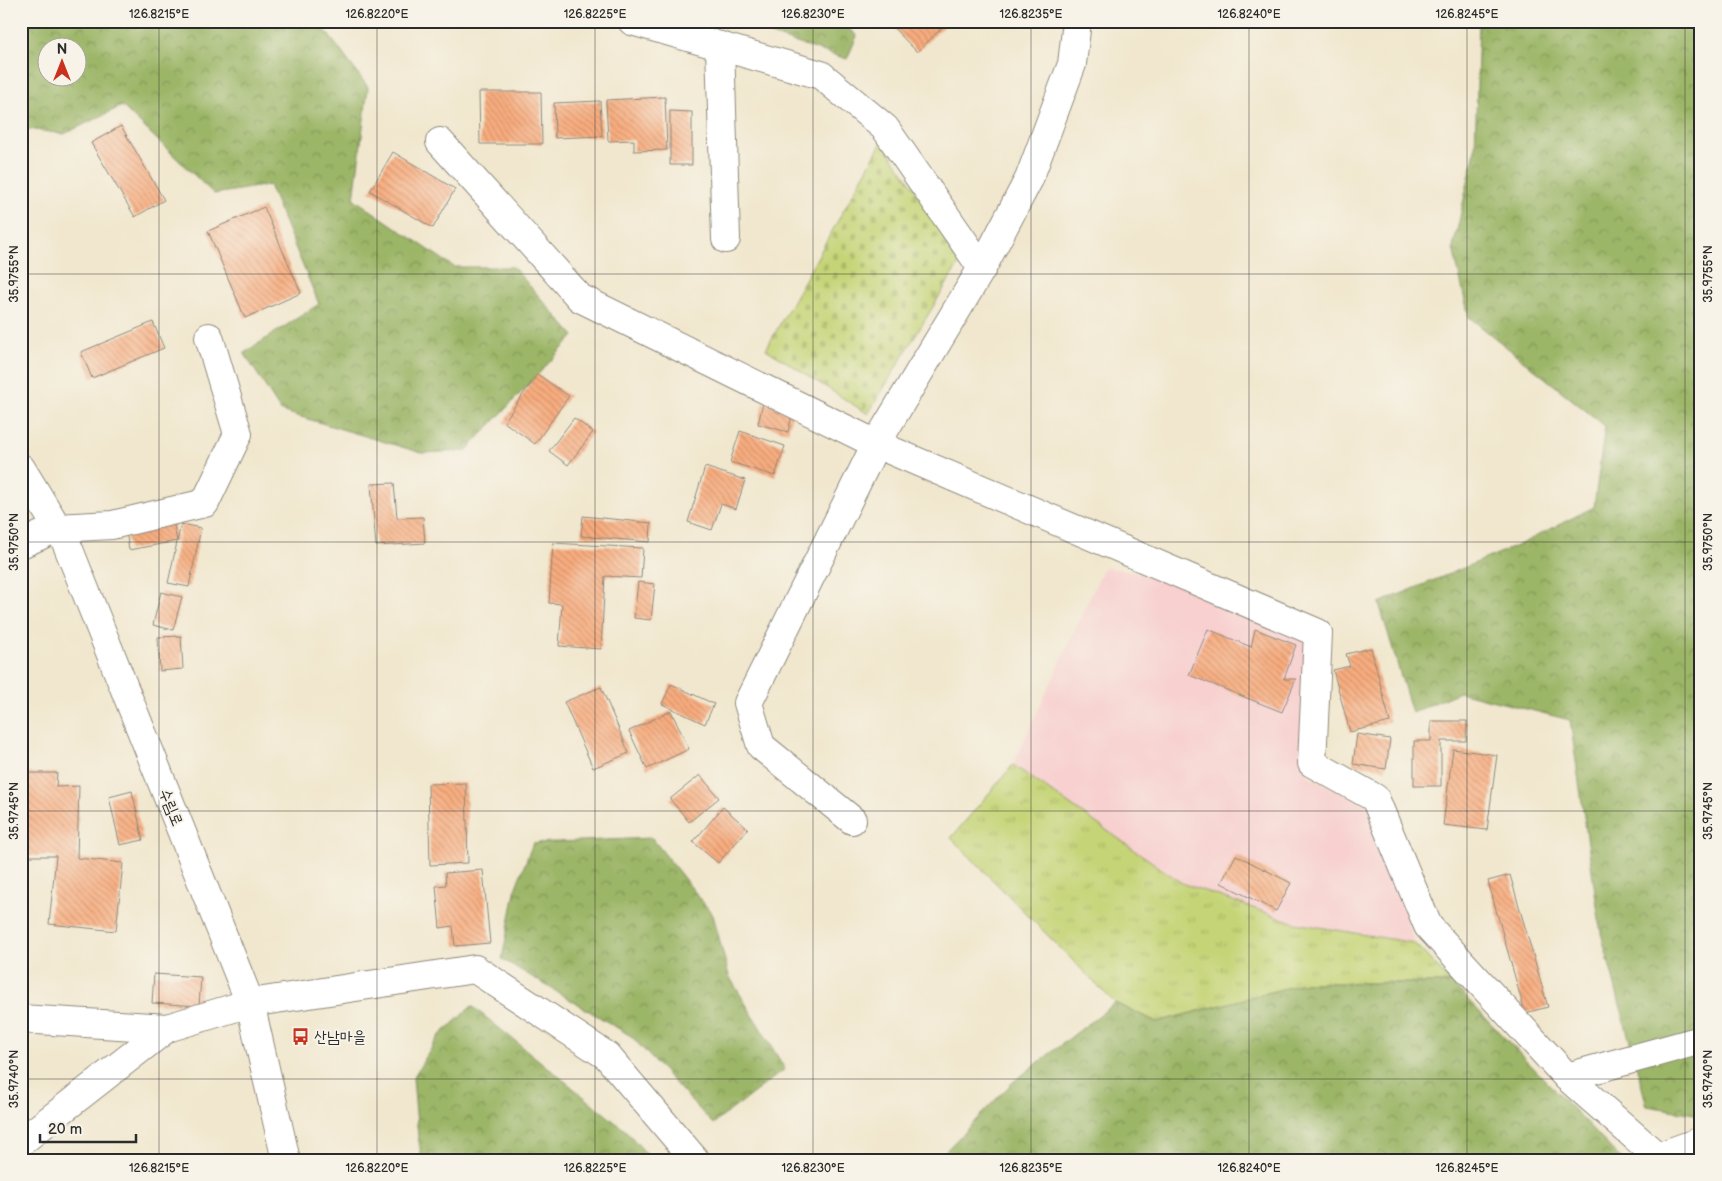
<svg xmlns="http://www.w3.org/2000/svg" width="1722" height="1181" viewBox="0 0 1722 1181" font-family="'Balsamiq Sans','Poor Story',sans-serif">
	<defs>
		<pattern id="grass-tufts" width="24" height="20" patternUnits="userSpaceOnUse" patternTransform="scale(1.25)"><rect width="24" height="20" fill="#c5d476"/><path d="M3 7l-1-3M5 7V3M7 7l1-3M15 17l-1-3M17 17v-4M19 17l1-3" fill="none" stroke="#a9b666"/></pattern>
		<pattern id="forest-crowns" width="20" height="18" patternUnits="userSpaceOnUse" patternTransform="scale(1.25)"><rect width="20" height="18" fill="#9cb667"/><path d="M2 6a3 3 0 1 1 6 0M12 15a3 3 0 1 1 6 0" fill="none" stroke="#7f9455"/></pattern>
		<pattern id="cemetery-stones" width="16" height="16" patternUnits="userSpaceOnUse" patternTransform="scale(1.25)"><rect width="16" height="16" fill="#c5d476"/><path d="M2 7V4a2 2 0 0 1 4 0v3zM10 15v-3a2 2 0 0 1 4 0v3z" fill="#a9b666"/></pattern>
		<pattern id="building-back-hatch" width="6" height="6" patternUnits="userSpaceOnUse" patternTransform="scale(1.25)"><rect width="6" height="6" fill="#f9ad7f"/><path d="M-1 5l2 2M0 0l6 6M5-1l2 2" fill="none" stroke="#ca8d68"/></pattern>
	</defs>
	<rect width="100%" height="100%" fill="#f7f3e8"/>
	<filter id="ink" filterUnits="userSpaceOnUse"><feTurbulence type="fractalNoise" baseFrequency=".02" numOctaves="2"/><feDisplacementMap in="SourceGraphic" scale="10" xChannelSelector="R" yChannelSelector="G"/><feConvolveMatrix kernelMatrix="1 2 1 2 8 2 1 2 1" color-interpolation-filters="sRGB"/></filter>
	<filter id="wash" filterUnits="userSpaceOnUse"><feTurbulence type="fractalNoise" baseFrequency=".0096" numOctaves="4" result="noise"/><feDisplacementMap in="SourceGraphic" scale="20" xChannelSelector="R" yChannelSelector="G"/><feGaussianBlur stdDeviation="1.12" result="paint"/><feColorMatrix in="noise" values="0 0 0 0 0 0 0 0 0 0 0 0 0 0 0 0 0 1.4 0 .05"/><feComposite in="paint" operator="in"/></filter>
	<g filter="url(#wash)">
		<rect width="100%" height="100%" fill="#f1e7ce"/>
		<polygon fill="#f7d0cf" points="1104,567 1166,578 1308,637 1307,775 1373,809 1414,943 1295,923 1182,883 1013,765"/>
		<polygon fill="url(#grass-tufts)" stroke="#788050" points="1013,765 1182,883 1295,923 1414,943 1452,983 1305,983 1157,1022 1115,1003 951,838"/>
		<g fill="url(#forest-crowns)" stroke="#647049" fill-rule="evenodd">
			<path d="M21 21H318L368 87 354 199 454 267H513L574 336 466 451 422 453 281 411 244 353 319 304 269 185 214 194 122 106 64 134 21 128ZM48 48H78V78H48Z"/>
			<polygon points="727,21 840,21 857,36 847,59"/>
			<polygon points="1479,21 1701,21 1701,1115 1647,1106 1601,933 1570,720 1459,692 1412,713 1379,603 1519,545 1594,507 1605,426 1469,317 1453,248 1475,151"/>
			<polygon points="652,838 713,915 729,976 785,1069 713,1124 631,1036 502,959 516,887 533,843"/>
			<polygon points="1305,983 1452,983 1622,1160 937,1160 1012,1083 1115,1003 1157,1022"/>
			<polygon points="472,1006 626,1131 652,1160 422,1160 418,1136 413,1078 439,1036"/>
		</g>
		<polygon fill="url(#cemetery-stones)" stroke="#788050" points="882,142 963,257 868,414 766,349"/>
		<g id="blocks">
			<g fill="url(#building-back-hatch)">
				<polygon points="887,21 949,21 917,52"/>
				<polygon points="479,92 541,92 542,144 480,144"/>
				<polygon points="665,97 667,150 634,151 634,140 608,141 606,100"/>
				<polygon points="600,101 602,136 555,138 554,103"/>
				<polygon points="670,111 692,112 692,165 670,165"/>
				<polygon points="121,126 164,200 135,217 91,143"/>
				<polygon points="393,152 455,189 433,228 370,191"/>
				<polygon points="264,207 301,293 245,318 208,231"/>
				<polygon points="153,322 164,348 92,378 81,352"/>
				<polygon points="537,374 569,396 535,444 504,422"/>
				<polygon points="763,403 793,411 788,432 758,424"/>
				<polygon points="574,418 593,432 568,465 549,451"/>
				<polygon points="740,431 785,446 775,476 730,462"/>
				<polygon points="705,467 745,480 736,509 721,504 712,530 688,522"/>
				<polygon points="394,483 397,518 423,517 425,543 376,546 371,484"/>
				<polygon points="583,516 651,523 650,542 581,536"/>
				<polygon points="173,521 177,541 129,550 126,531"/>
				<polygon points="181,524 201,528 189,587 168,583"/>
				<polygon points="553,543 643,548 641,578 605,576 601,649 559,646 562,604 549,603"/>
				<polygon points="638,582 655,584 651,620 634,618"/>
				<polygon points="161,592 182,597 173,630 153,625"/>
				<polygon points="1208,629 1251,647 1255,629 1296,645 1284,679 1296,679 1282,712 1189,675"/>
				<polygon points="181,636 183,669 160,671 158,637"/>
				<polygon points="1371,648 1390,722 1350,732 1333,670 1350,666 1346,654"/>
				<polygon points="671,684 714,704 705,724 662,704"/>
				<polygon points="601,687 629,753 593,768 564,702"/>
				<polygon points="671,711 689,749 647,769 629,731"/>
				<polygon points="1431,721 1467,721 1466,741 1441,741 1441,786 1414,786 1414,741 1431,741"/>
				<polygon points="1357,734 1390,739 1386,769 1353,764"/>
				<polygon points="1453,749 1497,755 1487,830 1443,825"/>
				<polygon points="21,773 57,773 56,787 79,786 77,858 123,863 116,931 49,924 56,856 21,856"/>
				<polygon points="700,775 719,798 689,822 670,799"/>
				<polygon points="466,783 468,863 430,865 428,784"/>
				<polygon points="132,791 143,840 120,845 109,797"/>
				<polygon points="723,807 748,829 718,863 693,842"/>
				<polygon points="1236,855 1291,883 1276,911 1221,883"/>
				<polygon points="483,870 490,943 455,946 453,926 440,928 436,886 446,885 445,873"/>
				<polygon points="1510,875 1548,1007 1525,1013 1488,881"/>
				<polygon points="154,974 201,977 199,1006 152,1003"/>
			</g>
		</g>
	</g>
	<g filter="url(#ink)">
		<use href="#blocks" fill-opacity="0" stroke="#8e897c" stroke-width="1"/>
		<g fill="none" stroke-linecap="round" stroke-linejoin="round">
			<defs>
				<g id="minor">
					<polyline points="632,21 821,75 885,128 982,268"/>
					<polyline points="720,46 726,239"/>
					<polyline points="440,142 580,298 876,444 1318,633 1312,763 1375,798 1428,926 1567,1077 1658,1157"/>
					<polyline points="21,544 57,528 112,525 205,503 238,434 209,337"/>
					<polyline points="852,820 761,746 748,703 876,444 982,268 1029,179 1072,64 1077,21"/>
					<polyline points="21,1019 167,1028 250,1003 475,969 607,1056 695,1160"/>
					<polyline points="1567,1077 1701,1040"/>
					<polyline points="21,1142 167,1028"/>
					<polyline points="1649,1160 1701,1141"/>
				</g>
				<polyline id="major" points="21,468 66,542 250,1003 286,1160"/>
			</defs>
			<use href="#minor" stroke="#8e897c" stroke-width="30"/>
			<use href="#major" stroke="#8e897c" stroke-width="30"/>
			<use href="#minor" stroke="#fff" stroke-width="28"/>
			<use href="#major" stroke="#fff" stroke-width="28"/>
		</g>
	</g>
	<path fill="none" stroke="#2b2b2b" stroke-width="1" stroke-opacity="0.45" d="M159 21V1160M377 21V1160M595 21V1160M813 21V1160M1031 21V1160M1249 21V1160M1467 21V1160M1685 21V1160M21 274H1701M21 542H1701M21 811H1701M21 1079H1701"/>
	<defs>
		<symbol id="bus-bare" viewBox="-9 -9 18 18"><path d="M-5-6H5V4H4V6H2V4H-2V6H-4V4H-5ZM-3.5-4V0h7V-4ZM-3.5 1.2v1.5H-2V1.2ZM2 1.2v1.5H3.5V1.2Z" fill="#c8321e" stroke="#f7f3e8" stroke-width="2.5" paint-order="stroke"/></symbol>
	</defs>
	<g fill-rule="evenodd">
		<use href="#bus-bare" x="288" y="1024" width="25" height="25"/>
	</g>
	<g text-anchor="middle" stroke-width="4" stroke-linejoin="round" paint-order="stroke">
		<g font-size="16" fill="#2b2b2b" stroke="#f7f3e8">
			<text transform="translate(172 807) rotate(68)" y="6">수림로</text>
		</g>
		<g font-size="16" fill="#2b2b2b" stroke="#f7f3e8" text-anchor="start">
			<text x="314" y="1042">산남마을</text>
		</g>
	</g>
	<rect width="1722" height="1181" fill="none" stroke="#f7f3e8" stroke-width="55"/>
	<g transform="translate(62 62)"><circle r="24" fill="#f7f3e8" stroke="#a5a39c"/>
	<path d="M0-4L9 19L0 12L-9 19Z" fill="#c8321e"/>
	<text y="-8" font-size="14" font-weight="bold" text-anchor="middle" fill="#2b2b2b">N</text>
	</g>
	<path d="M40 1134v8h96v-8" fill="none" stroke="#2b2b2b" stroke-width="2.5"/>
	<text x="48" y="1134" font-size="15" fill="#2b2b2b" stroke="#f7f3e8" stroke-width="4" paint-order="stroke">20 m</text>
	<rect x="28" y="28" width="1666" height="1126" fill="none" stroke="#2b2b2b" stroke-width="2"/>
	<g font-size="12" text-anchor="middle" fill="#2b2b2b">
		<text x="159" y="18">126.8215°E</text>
		<text x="377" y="18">126.8220°E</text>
		<text x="595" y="18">126.8225°E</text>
		<text x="813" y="18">126.8230°E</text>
		<text x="1031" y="18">126.8235°E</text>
		<text x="1249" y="18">126.8240°E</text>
		<text x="1467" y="18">126.8245°E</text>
		<text transform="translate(14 274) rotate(-90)" y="4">35.9755°N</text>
		<text transform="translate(1708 274) rotate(-90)" y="4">35.9755°N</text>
		<text transform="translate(14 542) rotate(-90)" y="4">35.9750°N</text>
		<text transform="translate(1708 542) rotate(-90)" y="4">35.9750°N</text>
		<text transform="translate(14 811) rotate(-90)" y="4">35.9745°N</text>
		<text transform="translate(1708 811) rotate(-90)" y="4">35.9745°N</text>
		<text transform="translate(14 1079) rotate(-90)" y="4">35.9740°N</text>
		<text transform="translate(1708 1079) rotate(-90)" y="4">35.9740°N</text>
		<text x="159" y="1172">126.8215°E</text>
		<text x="377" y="1172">126.8220°E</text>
		<text x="595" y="1172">126.8225°E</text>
		<text x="813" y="1172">126.8230°E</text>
		<text x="1031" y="1172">126.8235°E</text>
		<text x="1249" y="1172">126.8240°E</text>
		<text x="1467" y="1172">126.8245°E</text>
	</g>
</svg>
